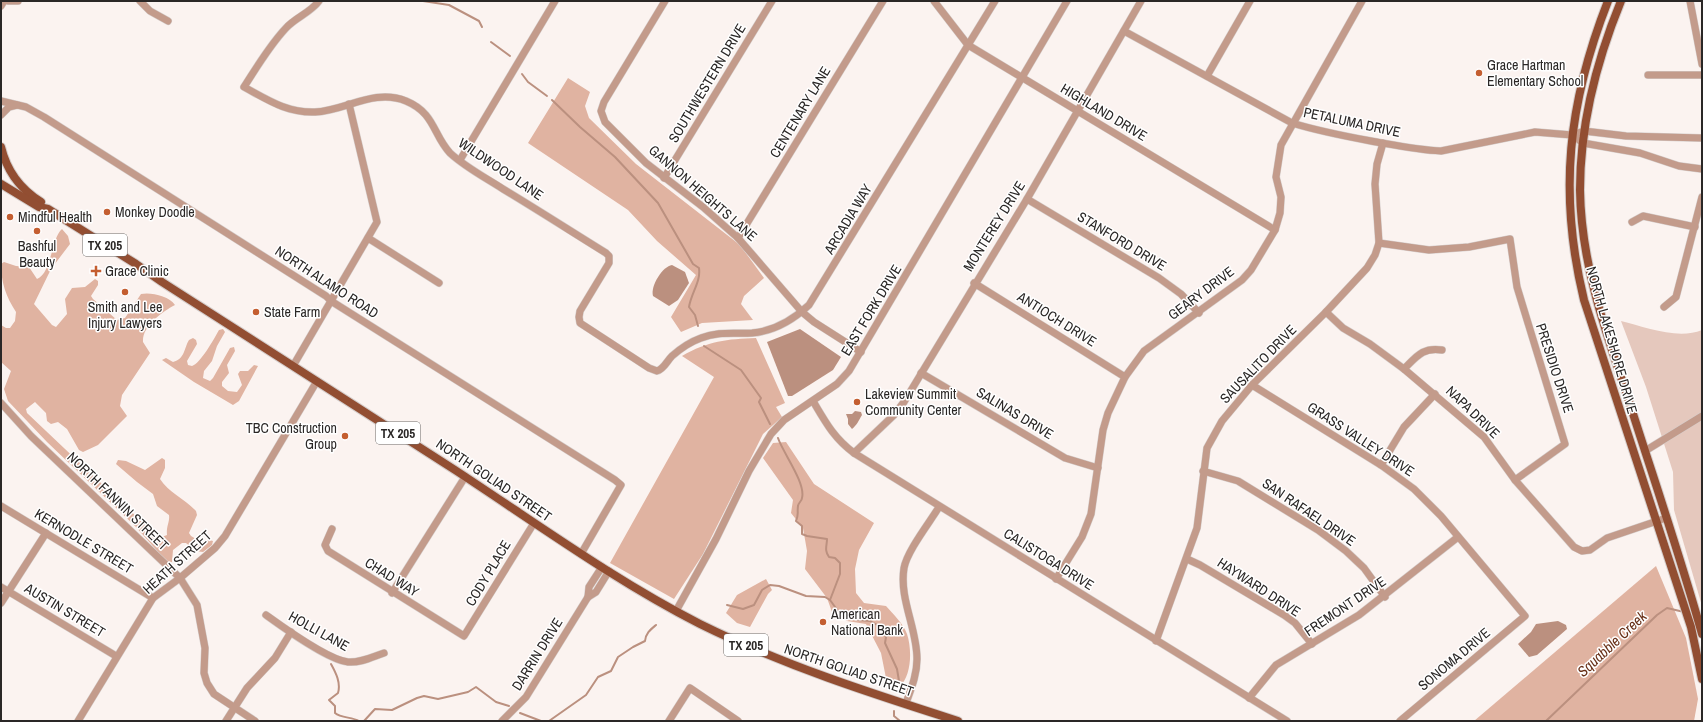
<svg xmlns="http://www.w3.org/2000/svg" width="1703" height="722" viewBox="0 0 1703 722" font-family="'Archivo Narrow',sans-serif">
	<rect width="100%" height="100%" fill="#fbf3f0"/>
	<path fill="#e5c8bd" d="M1621 321C1645 327 1678 340 1702 330V606L1674 510 1673 472 1646 387Z"/>
	<g fill="#e0b3a1">
		<polygon points="568,78 590,92 585,106 589,118 636,164 740,245 764,278 744,296 741,304 753,320 702,323 681,332 671,317 696,275 657,241 628,210 528,143"/>
		<path d="M62 229 68 236 70 244 51 269 34 304 52 325 56 327 67 314 65 299 72 288 85 287 95 279 98 281V285L91 296 93 299 117 320 125 318 141 294C151 292 169 296 175 305 162 312 142 326 143 342L150 353 122 395 120 406 127 416 98 445 83 452 79 450 67 429 58 422 51 424 47 421 46 413 35 402 26 409 27 413 159 538 167 535C166 526 170 522 169 515L157 506 153 494 137 482 116 464 118 460 126 461 145 470 162 458 165 460V468L160 479C169 493 185 499 196 511L197 515 189 533 191 536 201 542 209 540 213 541 212 545 203 552 195 551 186 543H182L173 550 172 562 168 563 135 526 47 442 8 401 4 389 11 371 1 362V325L6 328H10L15 321 16 312C6 297 1 282 1 264L4 262 16 266 29 267 37 279C52 273 51 238 62 229Z"/>
		<path d="M223 329 225 332 217 346 212 361 204 371 203 378 210 381 213 378 230 348 234 347 235 351 227 365 229 373 222 382V386L228 391 237 392 242 385 238 374 240 371H248L254 365 258 366 239 401 233 405 194 382 162 360 166 358 173 362C185 359 184 348 189 340L193 338 196 340 197 344 187 361 188 365 192 366C200 364 214 339 219 330Z"/>
		<path d="M756 338 785 403 776 407 782 417 763 434 703 554 674 599 610 563 714 377 682 356C708 341 727 339 756 338Z"/>
		<path d="M786 442 814 484 874 523 859 550 855 569 856 593 864 603 886 606C893 614 903 623 907 634 912 649 912 676 899 687L886 678 881 653 866 624 847 621 832 612 827 598 805 569 807 551 803 528 791 513 793 500 763 458 773 443Z"/>
		<polygon points="1656,566 1686,638 1698,699 1694,721 1474,721"/>
		<polygon points="766,579 772,590 768,594 750,627 737,623 726,613 737,595"/>
	</g>
	<g fill="#bb907f">
		<path d="M672 265 685 272 689 283 678 300 669 306 653 296C650 286 663 266 672 265Z"/>
		<polygon points="800,329 841,357 833,370 792,396 788,396 767,342"/>
		<path d="M855 411 861 412 862 415C859 420 857 425 852 429L848 424V419L846 414H852Z"/>
		<polygon points="1558,621 1566,625 1567,629 1537,655 1529,657 1518,644 1531,632 1536,624"/>
	</g>
	<g fill="none" stroke-linecap="round" stroke-linejoin="round">
		<g stroke="#bb907f" stroke-width="2">
			<polyline points="423,1 449,5 479,21 482,27"/>
			<polyline points="491,42 510,56"/>
			<polyline points="522,74 528,82 547,96"/>
			<path d="M552 100 580 127 615 157 658 203 693 264 699 268C701 282 691 293 689 307L695 315 698 326"/>
			<polyline points="704,346 741,370 761,398 759,402 770,424"/>
			<path d="M778 438C783 453 806 483 802 498 802 501 798 503 798 506 797 513 799 514 796 521L802 526V534L807 536 827 539C827 546 824 550 829 557L835 558 840 563V574L830 600 838 611 852 615 858 620 870 621 879 626 886 637 885 643 897 669 899 681"/>
			<polyline points="727,605 743,609 754,605 762,590 770,585 779,586 806,596 825,597 830,600"/>
			<path d="M331 664C336 673 341 683 338 693L329 700 335 706V713C341 718 352 717 359 721"/>
			<polyline points="894,711 894,716 900,721"/>
			<polyline points="520,713 541,721"/>
			<polyline points="364,721 375,709 392,710 417,698 424,696 438,699 468,692 476,687 496,702 509,706"/>
			<path d="M549 721 586 695 598 677 611 671 618 657 633 647 645 641C646 633 650 630 656 625"/>
			<polyline points="1546,721 1657,615 1667,608 1684,612"/>
		</g>
		<defs>
			<g id="minor">
				<polyline points="8,1 18,1"/>
				<polyline points="140,1 150,11 168,21"/>
				<path d="M319 1C310 13 296 17 286 28 269 46 257 67 244 87 268 100 287 113 315 112 345 111 374 88 406 101 435 113 433 135 450 153 465 167 486 178 503 189 538 210 572 232 606 253L609 256V263L580 311 579 317 580 323 649 368 657 371C664 369 667 361 672 356 681 348 690 342 701 338 718 331 734 334 752 333 775 331 793 320 809 305L995 1"/>
				<polyline points="665,1 604,102 601,111 605,122 646,163 703,207 738,238 802,312 814,322 861,352"/>
				<polyline points="934,1 968,45 1275,230"/>
				<polyline points="1690,1 1702,64"/>
				<polyline points="1,6 4,1"/>
				<path d="M1124 31 1292 123C1318 131 1344 136 1371 141 1394 145 1417 150 1441 151L1535 132 1572 135 1584 131 1626 136 1702 138"/>
				<polyline points="1648,75 1702,75"/>
				<polyline points="1207,76 1250,1"/>
				<polyline points="1,101 26,107 44,117 326,296 331,301 615,480 621,485 581,554"/>
				<polyline points="1,115 9,107 17,105"/>
				<polyline points="1572,135 1583,143 1640,153 1679,166 1702,169"/>
				<polyline points="460,160 555,1"/>
				<polyline points="664,178 772,1"/>
				<polyline points="1027,199 1159,278 1181,294 1199,313"/>
				<polyline points="1632,222 1643,216 1695,227"/>
				<polyline points="368,238 439,283"/>
				<polyline points="738,238 883,1"/>
				<polyline points="1379,243 1429,250 1469,247 1510,239 1517,287 1565,444 1515,480"/>
				<polyline points="974,283 1125,377"/>
				<polyline points="1664,307 1676,297 1702,197"/>
				<polyline points="1326,312 1343,328 1370,344 1404,369 1484,437 1515,480 1574,547 1582,551 1590,550 1607,538 1666,518"/>
				<polyline points="293,366 377,222 349,104"/>
				<path d="M1404 369C1417 356 1423 347 1442 350"/>
				<polyline points="921,373 1065,458 1098,468"/>
				<polyline points="1252,385 1381,465 1414,489 1441,516 1525,616 1400,721"/>
				<path d="M813 401C826 423 834 438 854 453L1287 721"/>
				<polyline points="1,403 31,436 180,578 197,605 205,648 204,673 207,683 214,694 255,721"/>
				<polyline points="1645,451 1702,416"/>
				<polyline points="854,453 894,415 904,402 1027,199 1141,1"/>
				<polyline points="1381,465 1404,427 1435,394"/>
				<polyline points="1203,471 1238,481 1318,530 1346,551 1364,568 1385,597"/>
				<polyline points="1,506 153,598"/>
				<polyline points="332,529 325,545 328,551 464,636 534,523"/>
				<polyline points="1187,559 1200,565 1284,615 1295,623 1312,644"/>
				<polyline points="1056,579 1082,537 1091,514 1103,430 1108,413 1125,377 1144,351 1242,280 1251,270 1275,230 1280,213 1281,197 1276,177 1281,145 1362,1"/>
				<polyline points="1,587 116,656"/>
				<polyline points="392,593 465,477"/>
				<polyline points="588,597 596,592 609,571"/>
				<polyline points="1,603 46,533"/>
				<polyline points="676,611 716,539 749,471 771,434 784,420 837,384 849,371 1067,1"/>
				<path d="M266 615C284 628 328 660 348 662 361 663 372 657 384 653"/>
				<polyline points="1156,641 1197,528 1207,448 1222,421 1252,385 1326,312 1367,268 1375,255 1379,243 1375,184 1377,164 1383,143"/>
				<polyline points="1249,698 1276,665 1359,615 1458,537"/>
				<path d="M906 703C911 689 917 675 917 659 917 628 899 599 904 568 907 551 930 522 939 507"/>
				<polyline points="78,721 153,598 180,578 215,548 225,536 317,381"/>
				<polyline points="226,721 247,688 275,658 291,632"/>
				<polyline points="502,721 526,697 588,597 589,587 602,567"/>
				<polyline points="669,721 690,688 738,721"/>
			</g>
			<g id="major">
				<path d="M1608 1C1568 103 1558 193 1584 300L1691 627 1702 679"/>
				<path d="M1621 1C1596 62 1580 124 1580 190 1581 263 1605 330 1628 398 1653 477 1680 555 1702 634"/>
				<path d="M1 147C7 172 20 189 41 202"/>
				<path d="M1 184 39 207 48 209 136 264 162 282C260 345 358 407 455 470 536 523 614 580 700 624 783 665 870 693 958 721"/>
			</g>
		</defs>
		<use href="#minor" stroke="#d5cecc" stroke-width="8"/>
		<use href="#major" stroke="#d5cecc" stroke-width="10"/>
		<use href="#minor" stroke="#c39b8b" stroke-width="7"/>
		<use href="#major" stroke="#924e32" stroke-width="8"/>
	</g>
	<g fill="#c45e30" stroke="#fff" stroke-width="1.5">
		<circle cx="1479" cy="73" r="4"/>
		<circle cx="107" cy="212" r="4"/>
		<circle cx="10" cy="217" r="4"/>
		<circle cx="37" cy="231" r="4"/>
		<path d="M94 265h4v4h4v4h-4v4h-4v-4h-4v-4h4z"/>
		<circle cx="125" cy="292" r="4"/>
		<circle cx="256" cy="312" r="4"/>
		<circle cx="857" cy="402" r="4"/>
		<circle cx="345" cy="436" r="4"/>
		<circle cx="823" cy="622" r="4"/>
	</g>
	<g text-anchor="middle" stroke-width="3" stroke-linejoin="round" paint-order="stroke">
		<g fill="#fff" stroke="#6a6867" stroke-width="1">
			<rect x="83" y="234" width="44" height="22" rx="3"/>
			<rect x="376" y="422" width="44" height="22" rx="3"/>
			<rect x="724" y="634" width="44" height="22" rx="3"/>
		</g>
		<g font-size="13" font-weight="bold" fill="#2a2726">
			<text x="105" y="250">TX 205</text>
			<text x="398" y="438">TX 205</text>
			<text x="746" y="650">TX 205</text>
		</g>
		<g font-size="14" fill="#2a2726" stroke="#fff" text-anchor="start">
			<text x="1487" y="70">Grace Hartman<tspan x="1487" dy="16">Elementary School</tspan></text>
			<text x="115" y="217">Monkey Doodle</text>
			<text x="18" y="222">Mindful Health</text>
			<text x="37" y="251" text-anchor="middle">Bashful<tspan x="37" dy="16">Beauty</tspan></text>
			<text x="105" y="276">Grace Clinic</text>
			<text x="125" y="312" text-anchor="middle">Smith and Lee<tspan x="125" dy="16">Injury Lawyers</tspan></text>
			<text x="264" y="317">State Farm</text>
			<text x="865" y="399">Lakeview Summit<tspan x="865" dy="16">Community Center</tspan></text>
			<text x="337" y="433" text-anchor="end">TBC Construction<tspan x="337" dy="16">Group</tspan></text>
			<text x="831" y="619">American<tspan x="831" dy="16">National Bank</tspan></text>
		</g>
		<g font-size="14" fill="#2a2726" stroke="#fff">
			<text transform="translate(707 83) rotate(-59)" y="5">SOUTHWESTERN DRIVE</text>
			<text transform="translate(800 112) rotate(-59)" y="5">CENTENARY LANE</text>
			<text transform="translate(1104 112) rotate(31)" y="5">HIGHLAND DRIVE</text>
			<text transform="translate(1352 122) rotate(12)" y="5">PETALUMA DRIVE</text>
			<text transform="translate(501 169) rotate(34)" y="5">WILDWOOD LANE</text>
			<text transform="translate(703 193) rotate(41)" y="5">GANNON HEIGHTS LANE</text>
			<text transform="translate(848 219) rotate(-59)" y="5">ARCADIA WAY</text>
			<text transform="translate(994 226) rotate(-58)" y="5">MONTEREY DRIVE</text>
			<text transform="translate(1122 241) rotate(31)" y="5">STANFORD DRIVE</text>
			<text transform="translate(327 282) rotate(33)" y="5">NORTH ALAMO ROAD</text>
			<text transform="translate(1201 293) rotate(-37)" y="5">GEARY DRIVE</text>
			<text transform="translate(871 310) rotate(-59)" y="5">EAST FORK DRIVE</text>
			<text transform="translate(1057 319) rotate(32)" y="5">ANTIOCH DRIVE</text>
			<text transform="translate(1612 340) rotate(74)" y="5">NORTH LAKESHORE DRIVE</text>
			<text transform="translate(1258 364) rotate(-46)" y="5">SAUSALITO DRIVE</text>
			<text transform="translate(1555 368) rotate(72)" y="5">PRESIDIO DRIVE</text>
			<text transform="translate(1473 412) rotate(44)" y="5">NAPA DRIVE</text>
			<text transform="translate(1015 413) rotate(31)" y="5">SALINAS DRIVE</text>
			<text transform="translate(1361 439) rotate(33)" y="5">GRASS VALLEY DRIVE</text>
			<text transform="translate(494 480) rotate(34)" y="5">NORTH GOLIAD STREET</text>
			<text transform="translate(118 501) rotate(44)" y="5">NORTH FANNIN STREET</text>
			<text transform="translate(1309 512) rotate(34)" y="5">SAN RAFAEL DRIVE</text>
			<text transform="translate(84 541) rotate(31)" y="5">KERNODLE STREET</text>
			<text transform="translate(1049 559) rotate(32)" y="5">CALISTOGA DRIVE</text>
			<text transform="translate(177 562) rotate(-42)" y="5">HEATH STREET</text>
			<text transform="translate(488 573) rotate(-59)" y="5">CODY PLACE</text>
			<text transform="translate(392 577) rotate(32)" y="5">CHAD WAY</text>
			<text transform="translate(1259 587) rotate(33)" y="5">HAYWARD DRIVE</text>
			<text transform="translate(1345 606) rotate(-34)" y="5">FREMONT DRIVE</text>
			<text transform="translate(65 610) rotate(31)" y="5">AUSTIN STREET</text>
			<text transform="translate(319 631) rotate(29)" y="5">HOLLI LANE</text>
			<text transform="translate(537 654) rotate(-58)" y="5">DARRIN DRIVE</text>
			<text transform="translate(1454 659) rotate(-40)" y="5">SONOMA DRIVE</text>
			<text transform="translate(849 670) rotate(19)" y="5">NORTH GOLIAD STREET</text>
		</g>
		<g font-size="15" font-style="italic" fill="#683018" stroke="#fff">
			<text transform="translate(1612 644) rotate(-43)" y="5">Squabble Creek</text>
		</g>
	</g>
	<rect width="1703" height="722" fill="none" stroke="#2a2726" stroke-width="4"/>
</svg>
